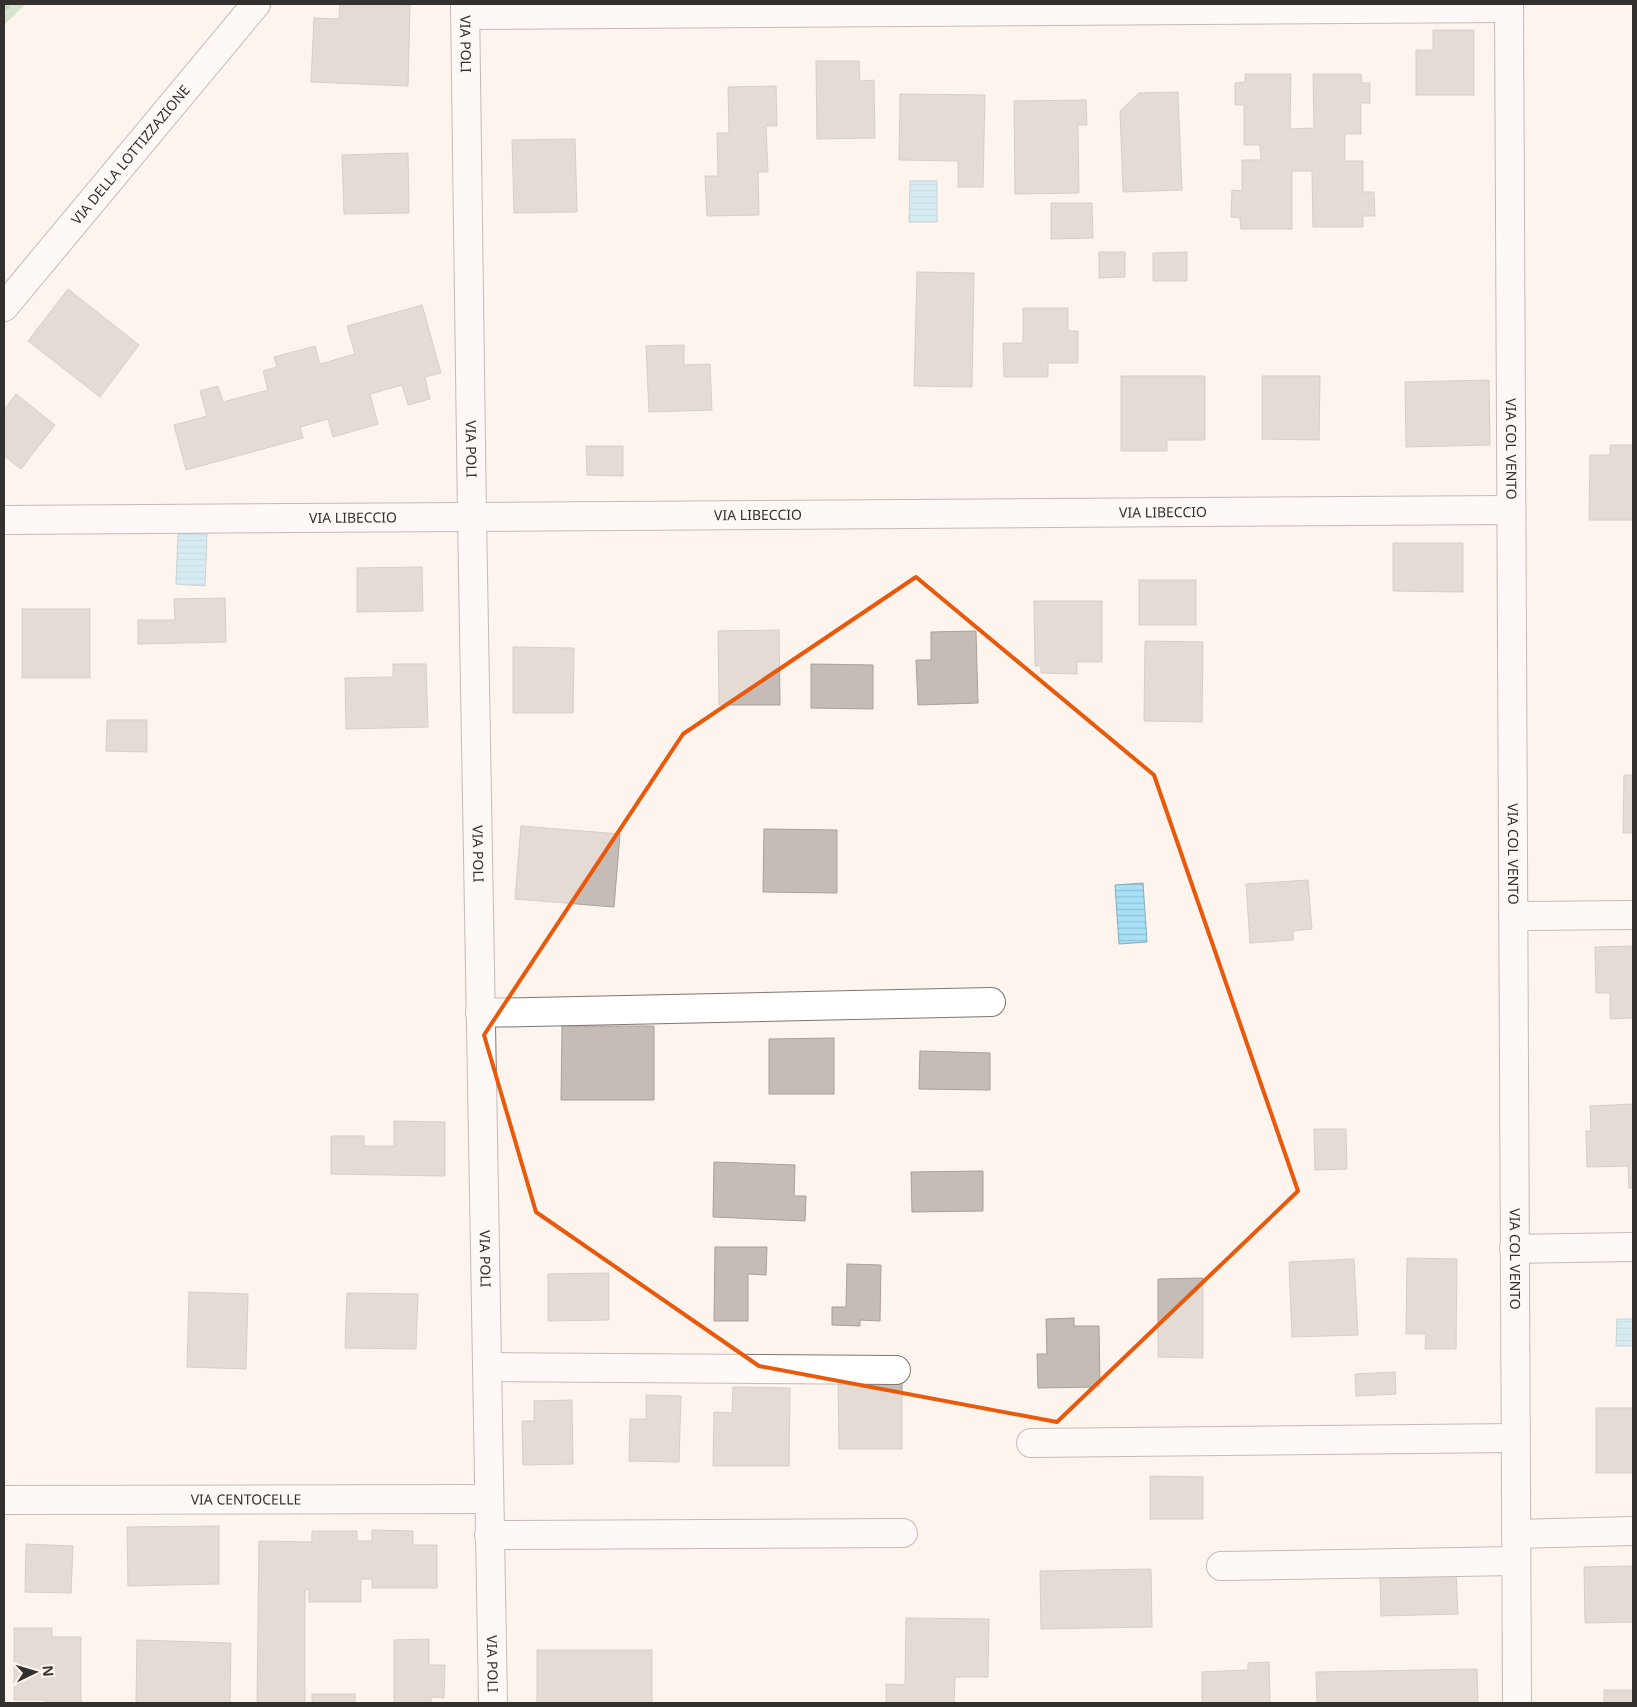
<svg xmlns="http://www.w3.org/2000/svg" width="1637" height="1707" viewBox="0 0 1637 1707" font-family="'Noto Sans',sans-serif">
	<defs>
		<pattern id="forest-firs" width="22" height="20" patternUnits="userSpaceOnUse" patternTransform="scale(1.25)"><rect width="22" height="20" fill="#a6d2a9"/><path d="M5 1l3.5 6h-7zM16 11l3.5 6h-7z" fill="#88ab8a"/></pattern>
		<pattern id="water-rules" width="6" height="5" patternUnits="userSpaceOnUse" patternTransform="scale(1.25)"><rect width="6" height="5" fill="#a7e1f7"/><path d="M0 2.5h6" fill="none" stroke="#90c1d4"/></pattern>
	</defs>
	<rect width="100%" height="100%" fill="#fef4ee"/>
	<polygon fill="url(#forest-firs)" points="4,4 26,4 4,25"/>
	<g fill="url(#water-rules)" stroke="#84acbb">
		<polygon points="910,181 937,181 937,222 909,222"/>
		<polygon points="178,533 207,534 205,586 176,584"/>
		<polygon points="1143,883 1147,942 1119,944 1115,885"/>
		<polygon points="1617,1319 1633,1319 1633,1346 1616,1346"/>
	</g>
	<g fill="#c6bcb6" stroke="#a9a09a">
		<polygon points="340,4 392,4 410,5 408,86 311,82 314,18 339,19"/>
		<polygon points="1433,30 1474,30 1474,95 1416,95 1416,50 1433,50"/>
		<polygon points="816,61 859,61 860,81 874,80 875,138 817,139"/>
		<polygon points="1245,74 1291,74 1290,129 1314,128 1313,74 1361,74 1362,83 1370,83 1370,103 1361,103 1361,134 1345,134 1345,161 1363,161 1363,192 1374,192 1375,216 1363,216 1363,227 1313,227 1312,171 1292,171 1292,229 1241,229 1240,218 1231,217 1232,190 1242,191 1242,160 1261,160 1260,145 1244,145 1244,105 1235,105 1235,83 1245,82"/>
		<polygon points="776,86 777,126 766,126 768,172 758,172 759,215 707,216 705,176 718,176 717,133 729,133 728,87"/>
		<polygon points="1178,92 1182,190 1123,192 1120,111 1139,93"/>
		<polygon points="900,94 985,95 983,187 958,187 958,161 899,160"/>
		<polygon points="1086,100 1087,125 1078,125 1079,193 1015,194 1014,101"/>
		<polygon points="575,139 577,212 514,213 512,140"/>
		<polygon points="408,153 409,213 344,214 342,155"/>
		<polygon points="1051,203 1092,203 1093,238 1051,239"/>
		<polygon points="1099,252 1125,252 1125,277 1099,278"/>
		<polygon points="1187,252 1187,281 1153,281 1153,253"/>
		<polygon points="917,272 974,273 972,387 914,386"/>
		<polygon points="68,289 139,345 100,397 28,341"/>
		<polygon points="422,305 441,373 425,377 430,399 408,405 402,385 370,394 378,424 333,437 328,419 300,427 303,438 186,470 174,425 207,416 200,391 218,386 223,402 268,390 263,371 277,367 274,357 315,346 320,364 355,354 347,326"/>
		<polygon points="1023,308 1068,308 1068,331 1078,331 1078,363 1048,363 1048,377 1004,377 1003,343 1023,343"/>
		<polygon points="684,345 684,365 710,364 712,410 649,412 646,346"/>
		<polygon points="1121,376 1205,376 1205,440 1167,440 1167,451 1121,451"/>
		<polygon points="1262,376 1320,376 1319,440 1262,439"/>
		<polygon points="1489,380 1490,445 1406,447 1405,382"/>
		<polygon points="16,394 55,425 21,469 4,456 4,410"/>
		<polygon points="1610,445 1633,445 1633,520 1589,520 1590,455 1610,455"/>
		<polygon points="586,446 623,446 623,476 587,475"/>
		<polygon points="1393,543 1463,543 1463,592 1393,591"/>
		<polygon points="422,567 423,611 357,612 357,568"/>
		<rect x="1139" y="580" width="57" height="45"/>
		<polygon points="225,598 226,642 138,644 138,620 175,620 174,599"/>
		<polygon points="1034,601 1102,601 1102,662 1077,662 1077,674 1041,673 1041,666 1035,666"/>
		<rect x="22" y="609" width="68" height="69"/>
		<polygon points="779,630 780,705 719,705 718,631"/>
		<polygon points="976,631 978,703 918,705 916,660 931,660 931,632"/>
		<polygon points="1145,641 1203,642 1202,722 1144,721"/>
		<polygon points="513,647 574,648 573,713 513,713"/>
		<polygon points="393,664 426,664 428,727 346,729 345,678 393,677"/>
		<polygon points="811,664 873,665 873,709 811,708"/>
		<polygon points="107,720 147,720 147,752 106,751"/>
		<polygon points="1624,775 1633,775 1633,833 1623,833"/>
		<polygon points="521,826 620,834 614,907 515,899"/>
		<polygon points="764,829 837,830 837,893 763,892"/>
		<polygon points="1308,880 1312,929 1293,931 1293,940 1250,943 1246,884"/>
		<polygon points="1633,946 1633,1018 1610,1019 1610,993 1596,993 1595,947"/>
		<polygon points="562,1026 654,1026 654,1100 561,1100"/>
		<polygon points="834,1038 834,1094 769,1094 769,1039"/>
		<polygon points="920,1051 990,1053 990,1090 919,1089"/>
		<polygon points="1633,1104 1633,1188 1629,1188 1628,1166 1587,1167 1586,1131 1591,1131 1590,1106"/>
		<polygon points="394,1121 445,1122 445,1176 331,1174 331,1136 364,1136 364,1146 394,1146"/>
		<polygon points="1314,1129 1346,1129 1347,1169 1315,1170"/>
		<polygon points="714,1162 795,1165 794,1196 806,1196 805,1221 713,1217"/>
		<polygon points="983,1171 983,1211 912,1212 911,1172"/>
		<polygon points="715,1247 767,1247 766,1275 748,1274 748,1321 714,1321"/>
		<polygon points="1407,1258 1457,1259 1456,1349 1425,1349 1426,1334 1406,1334"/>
		<polygon points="1354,1259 1358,1335 1292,1337 1289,1262"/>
		<polygon points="847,1264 881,1265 880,1321 860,1320 860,1326 832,1325 832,1307 846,1307"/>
		<polygon points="609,1273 609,1320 548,1321 548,1274"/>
		<polygon points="1203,1278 1203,1358 1158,1357 1158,1279"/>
		<polygon points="189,1292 248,1294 246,1369 187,1367"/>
		<polygon points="347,1293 418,1294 416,1349 345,1348"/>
		<polygon points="1074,1318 1074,1326 1099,1326 1100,1387 1038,1388 1037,1354 1047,1354 1046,1319"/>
		<polygon points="1395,1372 1396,1394 1356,1396 1355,1374"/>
		<polygon points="902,1377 902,1449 839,1449 838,1378"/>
		<polygon points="733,1387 790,1388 789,1466 713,1466 714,1412 732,1413"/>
		<polygon points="646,1395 681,1396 679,1462 629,1461 630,1419 646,1419"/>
		<polygon points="572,1400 573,1464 523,1465 522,1421 534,1421 534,1401"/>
		<rect x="1596" y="1408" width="37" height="65"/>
		<polygon points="1150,1476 1203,1477 1203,1519 1150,1519"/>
		<polygon points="219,1526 219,1584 128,1586 127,1527"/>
		<polygon points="372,1530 413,1531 413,1545 437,1545 437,1588 372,1588 372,1579 361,1579 361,1602 309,1602 309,1590 305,1590 305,1703 257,1703 259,1541 312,1542 312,1531 357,1531 357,1541 372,1541"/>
		<polygon points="26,1544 73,1546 71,1593 25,1592"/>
		<polygon points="1633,1566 1633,1622 1585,1623 1584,1567"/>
		<polygon points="1151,1569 1152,1627 1041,1629 1040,1571"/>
		<polygon points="1456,1571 1458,1614 1381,1616 1380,1573"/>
		<polygon points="906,1618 989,1619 988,1677 955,1677 954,1703 886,1703 886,1684 905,1685"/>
		<polygon points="14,1628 52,1628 52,1637 81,1637 81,1703 45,1703 45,1700 14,1700"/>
		<polygon points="429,1639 429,1665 445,1665 444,1698 431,1697 431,1703 394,1703 394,1640"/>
		<polygon points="137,1640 231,1643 230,1703 136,1703"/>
		<rect x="537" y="1650" width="115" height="53"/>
		<polygon points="1269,1662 1270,1703 1202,1703 1202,1672 1248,1670 1248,1663"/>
		<polygon points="1477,1669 1478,1703 1317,1703 1316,1672"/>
		<rect x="1604" y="1690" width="29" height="13"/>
		<rect x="312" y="1694" width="43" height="9"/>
	</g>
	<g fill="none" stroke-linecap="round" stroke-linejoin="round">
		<defs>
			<g id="minor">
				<path id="s1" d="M465 4 472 517 493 1703"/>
				<path id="s2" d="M1509 4 1517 1703"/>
				<polyline points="465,15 1509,8"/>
				<path id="s3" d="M4 307 256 4"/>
				<path id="s4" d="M4 520 1511 510"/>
				<polyline points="1513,916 1633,915"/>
				<polyline points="480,1013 991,1002"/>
				<polyline points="1514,1249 1633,1247"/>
				<polyline points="487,1367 896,1370"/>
				<polyline points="1031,1443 1515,1438"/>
				<path id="s5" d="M4 1500 489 1499"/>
				<polyline points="1516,1534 1633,1531"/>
				<polyline points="489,1535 903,1533"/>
				<polyline points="1221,1566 1516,1561"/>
			</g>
		</defs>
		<use href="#minor" stroke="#7f7671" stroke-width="30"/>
		<use href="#minor" stroke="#fff" stroke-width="28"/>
	</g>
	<path d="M0 0H1637V1707H0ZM916 577 1154 775 1298 1191 1057 1422 759 1366 536 1212 484 1035 683 734Z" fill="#fef4ee" fill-opacity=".55" fill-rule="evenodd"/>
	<path fill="none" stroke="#e8590c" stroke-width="4" stroke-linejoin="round" d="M916 577 1154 775 1298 1191 1057 1422 759 1366 536 1212 484 1035 683 734Z"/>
	<g text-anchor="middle" stroke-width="4" stroke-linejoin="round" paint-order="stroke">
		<g font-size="14" fill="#34302e" stroke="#fef4ee">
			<text dy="5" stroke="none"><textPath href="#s1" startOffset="40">VIA POLI</textPath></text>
			<text dy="5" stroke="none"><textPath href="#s3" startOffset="198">VIA DELLA LOTTIZZAZIONE</textPath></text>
			<text dy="5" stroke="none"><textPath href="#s1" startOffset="445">VIA POLI</textPath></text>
			<text dy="5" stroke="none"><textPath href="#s2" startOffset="445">VIA COL VENTO</textPath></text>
			<text dy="5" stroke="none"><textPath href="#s4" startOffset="1159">VIA LIBECCIO</textPath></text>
			<text dy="5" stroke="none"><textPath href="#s4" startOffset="754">VIA LIBECCIO</textPath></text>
			<text dy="5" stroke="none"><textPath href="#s4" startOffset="349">VIA LIBECCIO</textPath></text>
			<text dy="5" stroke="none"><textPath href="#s1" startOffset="850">VIA POLI</textPath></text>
			<text dy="5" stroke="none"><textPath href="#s2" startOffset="850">VIA COL VENTO</textPath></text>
			<text dy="5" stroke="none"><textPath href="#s1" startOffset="1255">VIA POLI</textPath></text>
			<text dy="5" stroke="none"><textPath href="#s2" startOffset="1255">VIA COL VENTO</textPath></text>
			<text dy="5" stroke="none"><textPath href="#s5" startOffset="242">VIA CENTOCELLE</textPath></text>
			<text dy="5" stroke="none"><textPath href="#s1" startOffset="1660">VIA POLI</textPath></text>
		</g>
	</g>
	<rect width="1637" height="1707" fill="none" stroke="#34302e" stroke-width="10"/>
	<g transform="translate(35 1672) rotate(85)" stroke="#fef4ee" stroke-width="4" paint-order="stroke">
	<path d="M0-4L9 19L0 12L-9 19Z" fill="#34302e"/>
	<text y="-8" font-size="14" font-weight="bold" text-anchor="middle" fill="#34302e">N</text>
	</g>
</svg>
